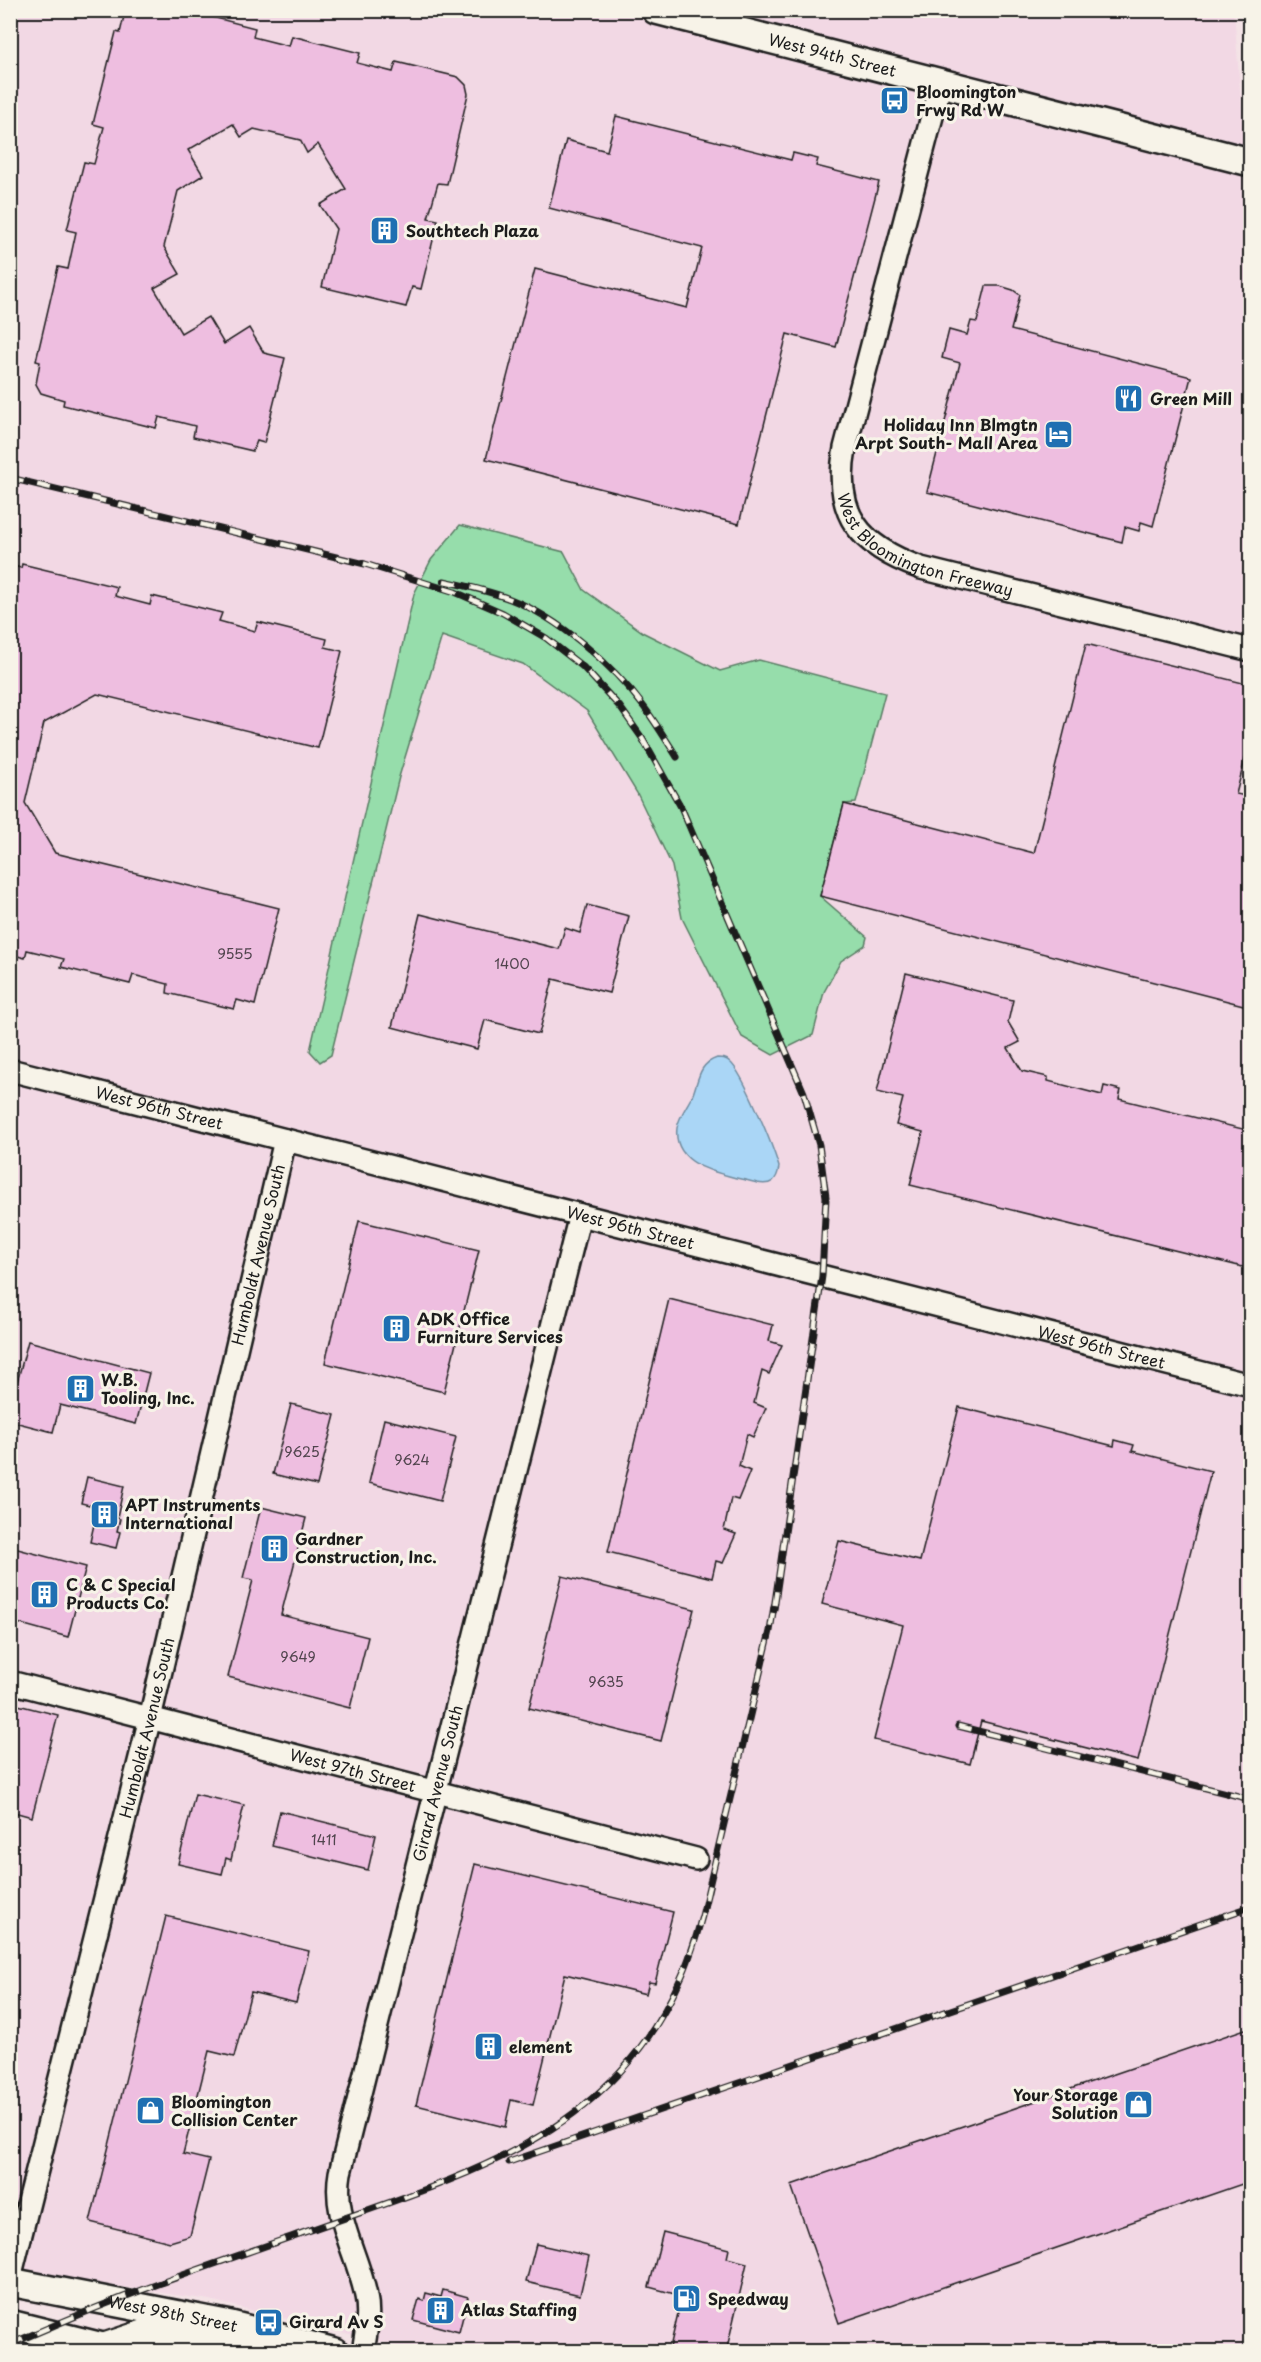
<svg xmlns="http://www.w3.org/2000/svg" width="1261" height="2362" viewBox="0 0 1261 2362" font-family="'Playpen Sans',sans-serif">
	<rect width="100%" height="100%" fill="#f4e3e6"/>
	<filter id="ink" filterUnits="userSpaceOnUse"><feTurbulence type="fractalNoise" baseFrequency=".0167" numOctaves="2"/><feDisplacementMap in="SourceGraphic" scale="12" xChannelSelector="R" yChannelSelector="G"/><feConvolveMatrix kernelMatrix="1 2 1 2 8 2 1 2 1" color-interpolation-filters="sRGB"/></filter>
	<g filter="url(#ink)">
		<polygon fill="#f2d8e4" points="11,11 1234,11 1240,90 1250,171 1250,2351 419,2351 210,2300 40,2275 11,2268"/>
		<polygon fill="#96ddab" stroke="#597c64" stroke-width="1.5" points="460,525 564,552 584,590 644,633 720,671 759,660 885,693 856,803 844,804 820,896 867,937 865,945 841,961 824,992 813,1035 773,1055 742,1037 682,918 672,866 637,793 587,711 523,664 442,636 399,777 331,1055 320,1062 310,1051 414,594 431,560"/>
		<path fill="#aad6f6" stroke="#718c9f" stroke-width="1.5" d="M717 1058C722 1058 726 1058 730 1062 744 1074 773 1147 779 1167 777 1181 771 1186 757 1183 728 1175 672 1169 677 1128 679 1116 688 1105 693 1094 699 1078 699 1064 717 1058Z"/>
		<g fill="#eebee0" stroke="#1c1c1c" stroke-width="1.5">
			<polygon points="128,10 185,10 255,28 253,37 289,46 292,36 360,53 357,63 393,72 396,62 458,77 466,85 468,94 447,184 438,183 428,218 438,220 421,289 412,287 406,307 322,287 336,229 320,205 346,189 318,144 307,153 300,140 254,129 241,137 233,124 188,150 203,175 178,191 164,247 180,274 154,288 181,333 208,317 224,344 249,328 264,353 285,358 264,443 257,441 253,451 193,437 195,426 159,417 156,428 63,405 64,400 41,393 36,384 40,362 36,361 58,267 68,269 76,232 67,230 84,162 94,164 104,127 93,124 116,32 120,33 124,16 127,16"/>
			<polygon points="616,116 791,160 793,153 818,159 816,166 879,182 836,347 787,334 739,524 486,459 535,269 687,308 702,248 549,208 566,140 607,151"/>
			<polygon points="986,286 1000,286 1013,290 1020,295 1011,330 1191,377 1153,526 1141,522 1139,531 1125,527 1122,542 927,492 960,363 942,358 949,330 967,335 971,321 977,322"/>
			<polygon points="22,564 117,587 115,596 150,605 152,596 222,613 219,621 255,631 258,622 327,639 325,647 342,651 318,748 97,694 44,723 25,803 55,853 279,908 255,1005 237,1000 234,1009 167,993 168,984 133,975 130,984 61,967 64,959 27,950 25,958 10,954 10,565 21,568"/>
			<polygon points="1086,644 1251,685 1251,736 1236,794 1251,797 1251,1007 820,896 844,804 1034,853"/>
			<polygon points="587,905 629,916 609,993 553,979 539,1034 485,1020 477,1049 392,1027 420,914 559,949 565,928 580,933"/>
			<polygon points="906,973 1013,1000 1008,1022 1020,1042 1008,1048 1022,1071 1048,1077 1048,1081 1102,1095 1104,1086 1121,1090 1119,1099 1251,1131 1251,1269 910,1185 923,1132 896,1125 903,1098 877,1092"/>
			<polygon points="359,1221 479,1250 444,1392 325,1363"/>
			<polygon points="669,1299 773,1325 769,1341 782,1345 769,1374 762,1371 754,1403 766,1408 753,1437 747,1434 739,1466 750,1471 738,1500 731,1498 724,1530 736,1534 723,1563 716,1561 712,1578 608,1552"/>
			<polygon points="28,1341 149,1373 136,1424 60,1405 53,1432 10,1421 10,1409"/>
			<polygon points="291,1404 335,1415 317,1485 273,1474"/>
			<polygon points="959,1407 1114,1446 1115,1440 1134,1445 1132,1451 1211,1471 1138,1761 981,1721 970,1764 874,1740 903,1625 822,1604 839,1541 920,1561"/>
			<polygon points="384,1419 456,1437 440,1501 369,1483"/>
			<polygon points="87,1477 124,1486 117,1518 120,1519 117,1531 120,1532 116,1548 90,1542 98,1507 81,1503"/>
			<polygon points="261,1507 306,1518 281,1615 368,1637 350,1708 228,1677 253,1580 243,1578"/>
			<polygon points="10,1547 86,1567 68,1637 10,1621"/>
			<polygon points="562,1576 694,1609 661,1741 529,1708"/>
			<polygon points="10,1703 58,1715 32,1817 10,1811"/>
			<polygon points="195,1794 244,1805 231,1860 226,1858 222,1874 178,1864"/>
			<polygon points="280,1811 376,1835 368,1870 272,1846"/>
			<polygon points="475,1864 673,1912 655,1983 649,1982 646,1994 565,1974 533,2105 511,2100 505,2127 416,2105"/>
			<polygon points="166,1916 309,1951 296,2003 251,1992 234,2057 209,2051 183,2154 209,2160 190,2236 170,2242 90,2222"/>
			<polygon points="1251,2027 1251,2181 839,2323 791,2185"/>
			<polygon points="663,2232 729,2249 727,2258 747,2263 726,2352 669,2352 682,2296 649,2287"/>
			<polygon points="536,2244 589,2256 580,2295 526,2282"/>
			<polygon points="443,2290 468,2297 459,2332 413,2320 419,2299 424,2301 426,2293 441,2297"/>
		</g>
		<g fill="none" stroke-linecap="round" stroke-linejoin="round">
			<defs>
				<g id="minor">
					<path id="s1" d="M941 82 845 448C833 514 859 546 921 568L1250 650"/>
					<path id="s2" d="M10 1070 1250 1385"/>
					<path id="s3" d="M10 1682 696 1859"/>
					<path id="s4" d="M10 2278 150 1718 285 1140"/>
					<path id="s5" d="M363 2352C366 2333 370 2314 366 2296 358 2254 332 2217 340 2173L580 1215"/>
				</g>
				<g id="tertiary">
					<path id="s6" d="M656 10 1250 162"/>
					<path id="s7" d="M10 2282 231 2325 335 2352"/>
					<polyline points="10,2324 119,2351"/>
				</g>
				<polyline id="secondary" points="94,2352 151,2333 225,2340 313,2352"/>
			</defs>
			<use href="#minor" stroke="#1c1c1c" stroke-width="26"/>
			<use href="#tertiary" stroke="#1c1c1c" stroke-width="32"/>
			<use href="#secondary" stroke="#1c1c1c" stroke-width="34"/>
			<use href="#minor" stroke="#f7f3e8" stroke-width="21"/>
			<use href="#tertiary" stroke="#f7f3e8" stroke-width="27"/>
			<use href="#secondary" stroke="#f7f3e8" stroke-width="30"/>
			<defs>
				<g id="rail">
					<polyline points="10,478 365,564 455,592 503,613 546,638 583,667 620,707 642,738 681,807 804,1093 819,1145 826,1197 822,1276 774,1609"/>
					<path d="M444 581C467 586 489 591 510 599 559 618 613 665 644 707 656 723 666 740 677 757"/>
					<polyline points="958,1726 1250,1799"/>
					<polyline points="509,2162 1250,1907"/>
					<path d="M10 2344C44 2330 77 2315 111 2302 174 2277 238 2256 302 2233 453 2179 608 2142 680 1980 690 1959 696 1938 702 1916L770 1631 774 1606"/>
				</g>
			</defs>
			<use href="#rail" stroke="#1c1c1c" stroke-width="7"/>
			<use href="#rail" stroke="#f7f3e8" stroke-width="4.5" stroke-dasharray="14" stroke-linecap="butt"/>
		</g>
	</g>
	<defs>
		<symbol id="bus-square" viewBox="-11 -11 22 22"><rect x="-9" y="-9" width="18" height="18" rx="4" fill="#1f6fb2" stroke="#f7f3e8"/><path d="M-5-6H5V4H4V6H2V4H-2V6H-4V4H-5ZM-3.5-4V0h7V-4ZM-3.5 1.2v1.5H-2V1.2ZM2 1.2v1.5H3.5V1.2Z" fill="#fff"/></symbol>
		<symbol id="building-square" viewBox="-11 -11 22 22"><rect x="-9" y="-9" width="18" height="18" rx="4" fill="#1f6fb2" stroke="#f7f3e8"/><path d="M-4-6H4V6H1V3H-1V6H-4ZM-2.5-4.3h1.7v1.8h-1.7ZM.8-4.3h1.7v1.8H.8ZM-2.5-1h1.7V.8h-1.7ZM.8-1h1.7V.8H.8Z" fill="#fff"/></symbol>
		<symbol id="restaurant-square" viewBox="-11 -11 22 22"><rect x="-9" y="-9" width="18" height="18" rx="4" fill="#1f6fb2" stroke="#f7f3e8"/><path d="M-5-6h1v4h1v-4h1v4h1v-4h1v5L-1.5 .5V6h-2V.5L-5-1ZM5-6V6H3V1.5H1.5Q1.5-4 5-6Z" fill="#fff"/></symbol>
		<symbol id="hotel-square" viewBox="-11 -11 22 22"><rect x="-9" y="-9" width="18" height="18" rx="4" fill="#1f6fb2" stroke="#f7f3e8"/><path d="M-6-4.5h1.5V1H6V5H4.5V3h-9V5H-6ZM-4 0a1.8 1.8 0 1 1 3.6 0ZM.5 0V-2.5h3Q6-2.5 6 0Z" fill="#fff"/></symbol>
		<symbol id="shop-square" viewBox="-11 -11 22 22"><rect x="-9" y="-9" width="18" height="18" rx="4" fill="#1f6fb2" stroke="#f7f3e8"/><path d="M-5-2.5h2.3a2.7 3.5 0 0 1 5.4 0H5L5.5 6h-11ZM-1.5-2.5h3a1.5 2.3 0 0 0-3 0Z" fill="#fff"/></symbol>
		<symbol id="fuel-square" viewBox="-11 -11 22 22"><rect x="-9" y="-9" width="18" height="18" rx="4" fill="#1f6fb2" stroke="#f7f3e8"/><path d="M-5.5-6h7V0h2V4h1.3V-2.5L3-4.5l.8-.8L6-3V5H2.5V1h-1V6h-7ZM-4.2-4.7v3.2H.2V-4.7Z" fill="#fff"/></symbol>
	</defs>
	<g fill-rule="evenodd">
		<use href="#bus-square" x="878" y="84" width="33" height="33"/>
		<use href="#building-square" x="368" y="214" width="33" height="33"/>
		<use href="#restaurant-square" x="1112" y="382" width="33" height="33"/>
		<use href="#hotel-square" x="1042" y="418" width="33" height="33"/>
		<use href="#building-square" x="380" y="1312" width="33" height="33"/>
		<use href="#building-square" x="64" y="1372" width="33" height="33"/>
		<use href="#building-square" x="88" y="1498" width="33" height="33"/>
		<use href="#building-square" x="258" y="1532" width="33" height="33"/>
		<use href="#building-square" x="28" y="1578" width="33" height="33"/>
		<use href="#building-square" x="472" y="2030" width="33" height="33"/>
		<use href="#shop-square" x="1122" y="2088" width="33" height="33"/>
		<use href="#shop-square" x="134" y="2094" width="33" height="33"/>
		<use href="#fuel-square" x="670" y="2282" width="33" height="33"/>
		<use href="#building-square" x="424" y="2294" width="33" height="33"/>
		<use href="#bus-square" x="252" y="2306" width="33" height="33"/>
	</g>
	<g text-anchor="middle" stroke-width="6" stroke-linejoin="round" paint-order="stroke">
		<g font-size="14" fill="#50444d">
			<text x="235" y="959">9555</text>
			<text x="512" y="969">1400</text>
			<text x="302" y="1457">9625</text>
			<text x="412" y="1465">9624</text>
			<text x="298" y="1662">9649</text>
			<text x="606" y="1687">9635</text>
			<text x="324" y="1845">1411</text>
		</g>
		<g font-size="16" fill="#1c1c1c" stroke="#f7f3e8">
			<text dy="6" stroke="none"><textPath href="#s6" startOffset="182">West 94th Street</textPath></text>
			<text dy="6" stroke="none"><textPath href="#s1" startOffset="528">West Bloomington Freeway</textPath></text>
			<text dy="6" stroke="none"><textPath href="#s2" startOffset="154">West 96th Street</textPath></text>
			<text dy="6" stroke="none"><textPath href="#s2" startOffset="640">West 96th Street</textPath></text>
			<text dy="6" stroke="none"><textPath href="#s4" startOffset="1053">Humboldt Avenue South</textPath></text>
			<text dy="6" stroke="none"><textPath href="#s2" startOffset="1126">West 96th Street</textPath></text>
			<text dy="6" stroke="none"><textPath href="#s4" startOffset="567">Humboldt Avenue South</textPath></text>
			<text dy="6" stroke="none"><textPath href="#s3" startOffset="354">West 97th Street</textPath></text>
			<text dy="6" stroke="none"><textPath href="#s5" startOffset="585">Girard Avenue South</textPath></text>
			<text dy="6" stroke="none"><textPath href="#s7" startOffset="166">West 98th Street</textPath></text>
		</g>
		<g font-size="16" font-weight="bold" fill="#1c1c1c" stroke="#f7f3e8" text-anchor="start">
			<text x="916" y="98">Bloomington<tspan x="916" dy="18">Frwy Rd W</tspan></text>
			<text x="406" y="237">Southtech Plaza</text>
			<text x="1150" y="405">Green Mill</text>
			<text x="1038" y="431" text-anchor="end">Holiday Inn Blmgtn<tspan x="1038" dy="18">Arpt South- Mall Area</tspan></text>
			<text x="417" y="1325">ADK Office<tspan x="417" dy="18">Furniture Services</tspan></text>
			<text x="101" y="1386">W.B.<tspan x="101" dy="18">Tooling, Inc.</tspan></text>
			<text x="125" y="1511">APT Instruments<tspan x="125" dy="18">International</tspan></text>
			<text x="295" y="1545">Gardner<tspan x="295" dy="18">Construction, Inc.</tspan></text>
			<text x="66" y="1591">C &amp; C Special<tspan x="66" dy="18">Products Co.</tspan></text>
			<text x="509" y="2053">element</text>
			<text x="1118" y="2101" text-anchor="end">Your Storage<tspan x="1118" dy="18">Solution</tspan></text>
			<text x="171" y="2108">Bloomington<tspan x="171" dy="18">Collision Center</tspan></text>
			<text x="708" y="2305">Speedway</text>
			<text x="461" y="2316">Atlas Staffing</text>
			<text x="289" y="2328">Girard Av S</text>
		</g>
	</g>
	<rect width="1261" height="2362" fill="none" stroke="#f7f3e8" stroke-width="36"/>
	<rect x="18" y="18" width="1225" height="2326" fill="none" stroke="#1c1c1c" stroke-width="2" filter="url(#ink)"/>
</svg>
